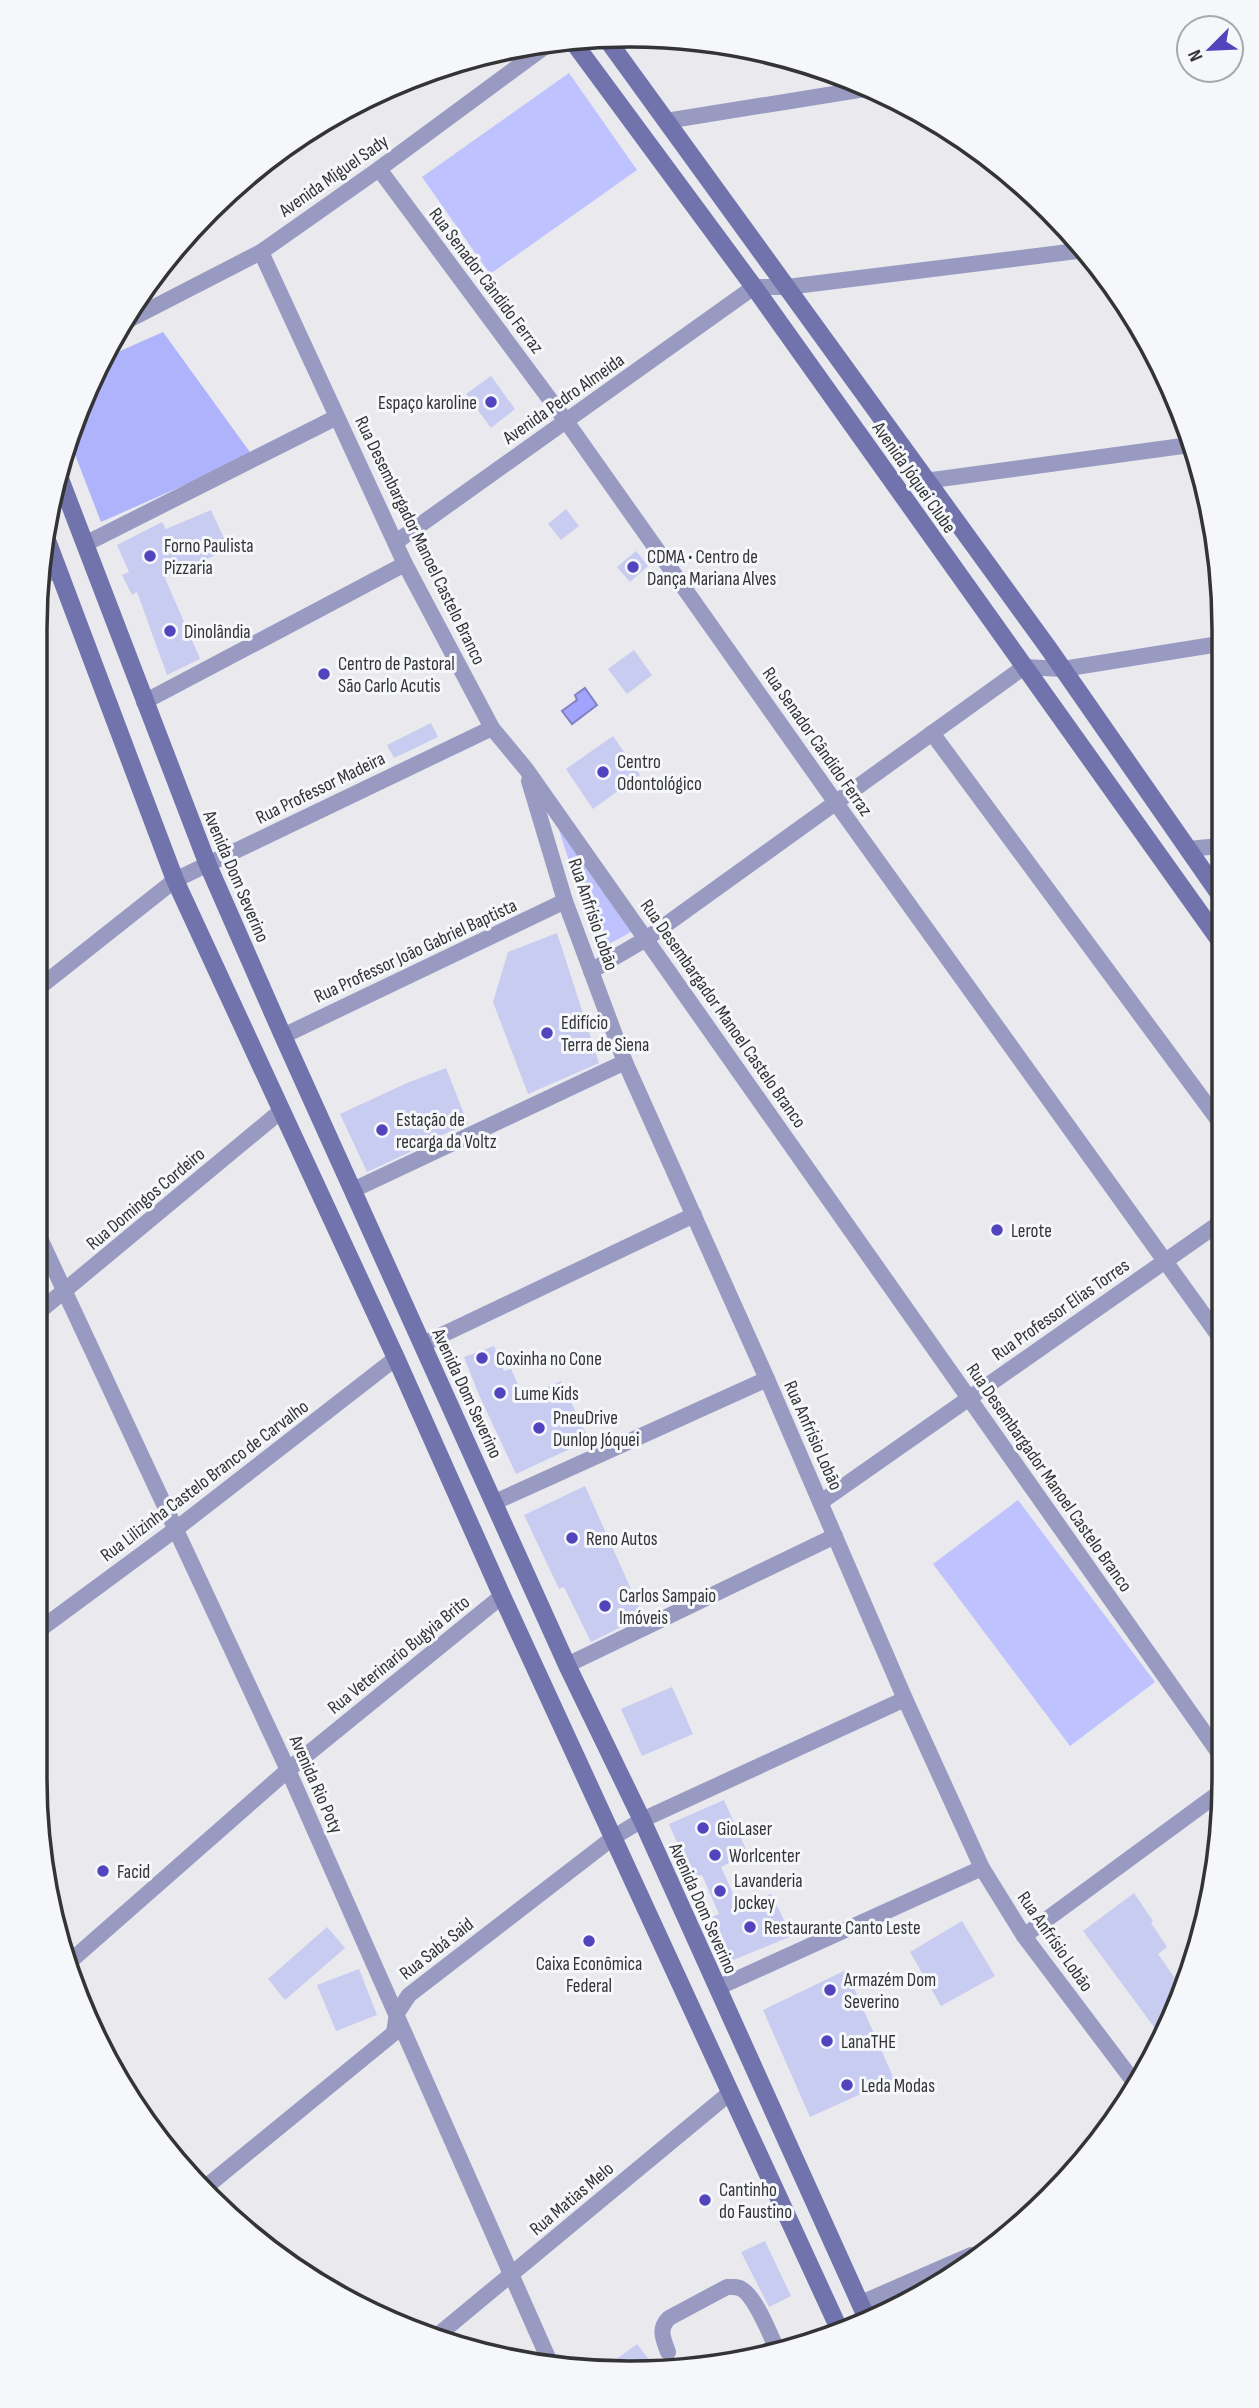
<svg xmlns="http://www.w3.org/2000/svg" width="1259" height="2408" viewBox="0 0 1259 2408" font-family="'Sofia Sans Condensed',sans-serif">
	<rect width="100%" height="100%" fill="#e9e9ee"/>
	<g fill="#bec2ff">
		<polygon points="569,73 637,170 490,274 422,177"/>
		<polygon points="558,827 631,932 598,950"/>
		<polygon points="1018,1500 1155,1682 1070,1746 933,1564"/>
	</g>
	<polygon fill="#afb3fb" points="163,332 252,455 101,522 69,439 100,360"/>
	<polygon fill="#a1a3fd" stroke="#8082c1" stroke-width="2" points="585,688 597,705 572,724 562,711 577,700 575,695"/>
	<g fill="#c9ccf1">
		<polygon points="491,376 515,409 491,428 466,394"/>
		<polygon points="566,509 579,526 561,540 548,524"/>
		<polygon points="211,510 227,545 220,548 222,552 165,578 200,659 167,675 137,592 132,595 122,575 129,572 117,545 162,522 166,529"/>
		<polygon points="636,551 648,566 630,582 617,567"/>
		<polygon points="634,650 652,675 627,694 608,669"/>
		<polygon points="431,723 438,737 394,758 387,745"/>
		<polygon points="613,736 640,775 593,809 566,769"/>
		<polygon points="557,933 599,1063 528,1094 493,1002 508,952"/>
		<polygon points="446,1068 468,1124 424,1143 425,1145 367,1172 340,1114 407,1083"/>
		<polygon points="494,1346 504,1371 511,1369 524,1398 561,1381 589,1440 516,1474 479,1395 464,1357"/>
		<polygon points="585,1486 643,1616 591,1642 564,1587 559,1589 524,1515"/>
		<polygon points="672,1687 693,1734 642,1756 621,1709"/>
		<polygon points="724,1800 748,1854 721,1867 739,1907 771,1894 792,1936 728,1962 708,1919 719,1914 702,1875 693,1879 669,1824"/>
		<polygon points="1134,1893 1153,1921 1151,1923 1167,1947 1158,1954 1174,1977 1177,1974 1184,1985 1170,2023 1157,2031 1083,1931"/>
		<polygon points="962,1921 995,1976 941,2006 910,1952"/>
		<polygon points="327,1927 345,1948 285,2000 268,1979"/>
		<polygon points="359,1969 377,2015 336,2031 317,1985"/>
		<polygon points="846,1970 894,2079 810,2117 763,2010"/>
		<polygon points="765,2241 791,2296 769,2307 741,2252"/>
		<polygon points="637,2344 658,2371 607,2366"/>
	</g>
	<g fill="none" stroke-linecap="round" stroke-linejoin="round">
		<g stroke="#989ac2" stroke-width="16">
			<polyline points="666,121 871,88"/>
			<polyline points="379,169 566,421 836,803 1221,1339"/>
			<polyline points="261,252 405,564 492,728 526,769 1223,1759"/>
			<polyline points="123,323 261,252 379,169 554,40"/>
			<polyline points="925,481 1190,445"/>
			<polyline points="396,542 754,287 787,287 1085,250"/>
			<polyline points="85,544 337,417"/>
			<polyline points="39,576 59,571"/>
			<polyline points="144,702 405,564"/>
			<polyline points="932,733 1221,1124"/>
			<polyline points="529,781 565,901 625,1062 767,1379 905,1699 982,1868 1024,1936 1134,2082"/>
			<polyline points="1188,849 1220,846"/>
			<polyline points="591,971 646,939 1024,667 1063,669 1219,644"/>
			<polyline points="36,990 175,880 492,728"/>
			<polyline points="283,1036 565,901"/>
			<polyline points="353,1190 625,1062"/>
			<polyline points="36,1230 288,1770 549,2360"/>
			<polyline points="35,1315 281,1111"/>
			<polyline points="423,1344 694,1215"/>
			<polyline points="495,1502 767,1379"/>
			<polyline points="821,1502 1221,1222"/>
			<polyline points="35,1633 176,1529 396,1358"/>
			<polyline points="567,1665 835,1536"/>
			<polyline points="1024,1936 1223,1790"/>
			<polyline points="66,1965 288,1770 502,1596"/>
			<polyline points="717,1988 982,1868"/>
			<polyline points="207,2186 394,2033 397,2013 409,1995 614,1837 642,1820 905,1699"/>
			<polyline points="861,2303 971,2255"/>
			<polyline points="438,2335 731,2092"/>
			<path d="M668 2352C663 2338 658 2329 669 2318L727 2287C733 2287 738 2286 743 2290 757 2299 771 2338 779 2353"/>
		</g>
		<g stroke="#7173ac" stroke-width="18">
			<polyline points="606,38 1049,649 1220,895"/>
			<polyline points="571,39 754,287 1220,941"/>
			<polyline points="57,471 208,865 283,1036 567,1665 642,1820 868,2321"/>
			<polyline points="45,535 175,880 396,1358 502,1596 840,2331"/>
		</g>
	</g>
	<g fill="#5144bc" stroke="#f6f7fb" stroke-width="2.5">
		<circle cx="491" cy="402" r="7"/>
		<circle cx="150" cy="556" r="7"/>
		<circle cx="633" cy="567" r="7"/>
		<circle cx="170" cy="631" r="7"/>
		<circle cx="324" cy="674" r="7"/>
		<circle cx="603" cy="772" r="7"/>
		<circle cx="547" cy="1033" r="7"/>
		<circle cx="382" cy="1130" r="7"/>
		<circle cx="997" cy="1230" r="7"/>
		<circle cx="482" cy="1358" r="7"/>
		<circle cx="500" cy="1393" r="7"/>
		<circle cx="539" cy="1428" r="7"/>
		<circle cx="572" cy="1538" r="7"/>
		<circle cx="605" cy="1606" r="7"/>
		<circle cx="703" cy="1828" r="7"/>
		<circle cx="715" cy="1855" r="7"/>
		<circle cx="103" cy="1871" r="7"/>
		<circle cx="720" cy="1891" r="7"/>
		<circle cx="750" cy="1927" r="7"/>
		<circle cx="589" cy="1941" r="7"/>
		<circle cx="830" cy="1990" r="7"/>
		<circle cx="827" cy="2041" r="7"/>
		<circle cx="847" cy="2085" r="7"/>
		<circle cx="705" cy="2200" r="7"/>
	</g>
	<g text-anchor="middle" stroke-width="6" stroke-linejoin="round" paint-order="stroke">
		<g font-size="19" fill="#343436" stroke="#f6f7fb">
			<text transform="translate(333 175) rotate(-35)" y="7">Avenida Miguel Sady</text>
			<text transform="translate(487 280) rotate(53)" y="7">Rua Senador Cândido Ferraz</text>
			<text transform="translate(563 398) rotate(-35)" y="7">Avenida Pedro Almeida</text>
			<text transform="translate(915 477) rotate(55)" y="7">Avenida Jóquei Clube</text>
			<text transform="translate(421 540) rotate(64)" y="7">Rua Desembargador Manoel Castelo Branco</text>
			<text transform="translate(818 741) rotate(55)" y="7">Rua Senador Cândido Ferraz</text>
			<text transform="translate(320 787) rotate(-26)" y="7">Rua Professor Madeira</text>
			<text transform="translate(237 876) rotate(67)" y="7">Avenida Dom Severino</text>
			<text transform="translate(594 914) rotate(71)" y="7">Rua Anfrísio Lobão</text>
			<text transform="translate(415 950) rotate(-25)" y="7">Rua Professor João Gabriel Baptista</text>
			<text transform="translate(724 1013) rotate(55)" y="7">Rua Desembargador Manoel Castelo Branco</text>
			<text transform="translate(145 1198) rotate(-40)" y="7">Rua Domingos Cordeiro</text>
			<text transform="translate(1060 1309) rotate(-35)" y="7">Rua Professor Elias Torres</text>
			<text transform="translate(468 1393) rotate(65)" y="7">Avenida Dom Severino</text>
			<text transform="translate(814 1435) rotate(66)" y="7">Rua Anfrísio Lobão</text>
			<text transform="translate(1050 1477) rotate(55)" y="7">Rua Desembargador Manoel Castelo Branco</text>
			<text transform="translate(204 1480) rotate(-37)" y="7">Rua Lilizinha Castelo Branco de Carvalho</text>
			<text transform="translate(398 1654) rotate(-39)" y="7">Rua Veterinario Bugyia Brito</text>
			<text transform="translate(317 1784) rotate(66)" y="7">Avenida Rio Poty</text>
			<text transform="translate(704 1908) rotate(66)" y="7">Avenida Dom Severino</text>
			<text transform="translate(1056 1941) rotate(55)" y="7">Rua Anfrísio Lobão</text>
			<text transform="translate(436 1948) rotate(-38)" y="7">Rua Sabá Said</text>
			<text transform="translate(571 2198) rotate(-40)" y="7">Rua Matias Melo</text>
		</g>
		<g font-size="19" fill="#343436" stroke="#f6f7fb" text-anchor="start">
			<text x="477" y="409" text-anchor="end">Espaço karoline</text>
			<text x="164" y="552">Forno Paulista<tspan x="164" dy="22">Pizzaria</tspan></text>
			<text x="647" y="563">CDMA • Centro de<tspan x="647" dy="22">Dança Mariana Alves</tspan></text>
			<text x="184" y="638">Dinolândia</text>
			<text x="338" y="670">Centro de Pastoral<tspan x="338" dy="22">São Carlo Acutis</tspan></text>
			<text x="617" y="768">Centro<tspan x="617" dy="22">Odontológico</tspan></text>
			<text x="561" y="1029">Edifício<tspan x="561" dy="22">Terra de Siena</tspan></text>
			<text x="396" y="1126">Estação de<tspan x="396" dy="22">recarga da Voltz</tspan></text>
			<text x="1011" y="1237">Lerote</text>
			<text x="496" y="1365">Coxinha no Cone</text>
			<text x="514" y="1400">Lume Kids</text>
			<text x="553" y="1424">PneuDrive<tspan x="553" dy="22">Dunlop Jóquei</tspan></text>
			<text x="586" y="1545">Reno Autos</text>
			<text x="619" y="1602">Carlos Sampaio<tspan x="619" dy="22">Imóveis</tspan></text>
			<text x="717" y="1835">GioLaser</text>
			<text x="729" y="1862">Worlcenter</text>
			<text x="117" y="1878">Facid</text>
			<text x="734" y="1887">Lavanderia<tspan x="734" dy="22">Jockey</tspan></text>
			<text x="764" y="1934">Restaurante Canto Leste</text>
			<text x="589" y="1970" text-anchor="middle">Caixa Econômica<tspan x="589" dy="22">Federal</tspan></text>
			<text x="844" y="1986">Armazém Dom<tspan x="844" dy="22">Severino</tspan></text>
			<text x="841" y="2048">LanaTHE</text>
			<text x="861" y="2092">Leda Modas</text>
			<text x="719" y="2196">Cantinho<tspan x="719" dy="22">do Faustino</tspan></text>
		</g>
	</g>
	<path d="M0 0H1259V2408H0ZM629 47H630A582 582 0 0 1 1212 629V1779A582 582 0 0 1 630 2361H629A582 582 0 0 1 47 1779V629A582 582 0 0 1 629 47Z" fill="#f6f7fb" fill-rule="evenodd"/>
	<path fill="none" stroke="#343436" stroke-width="3.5" d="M629 47H630A582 582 0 0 1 1212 629V1779A582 582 0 0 1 630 2361H629A582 582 0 0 1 47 1779V629A582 582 0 0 1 629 47Z"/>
	<g transform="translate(1210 49) rotate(246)"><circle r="33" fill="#f6f7fb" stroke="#a8a9ac" stroke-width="2"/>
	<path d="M0-5L12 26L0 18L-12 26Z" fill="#5144bc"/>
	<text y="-10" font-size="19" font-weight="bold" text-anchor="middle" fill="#343436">N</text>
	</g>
</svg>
